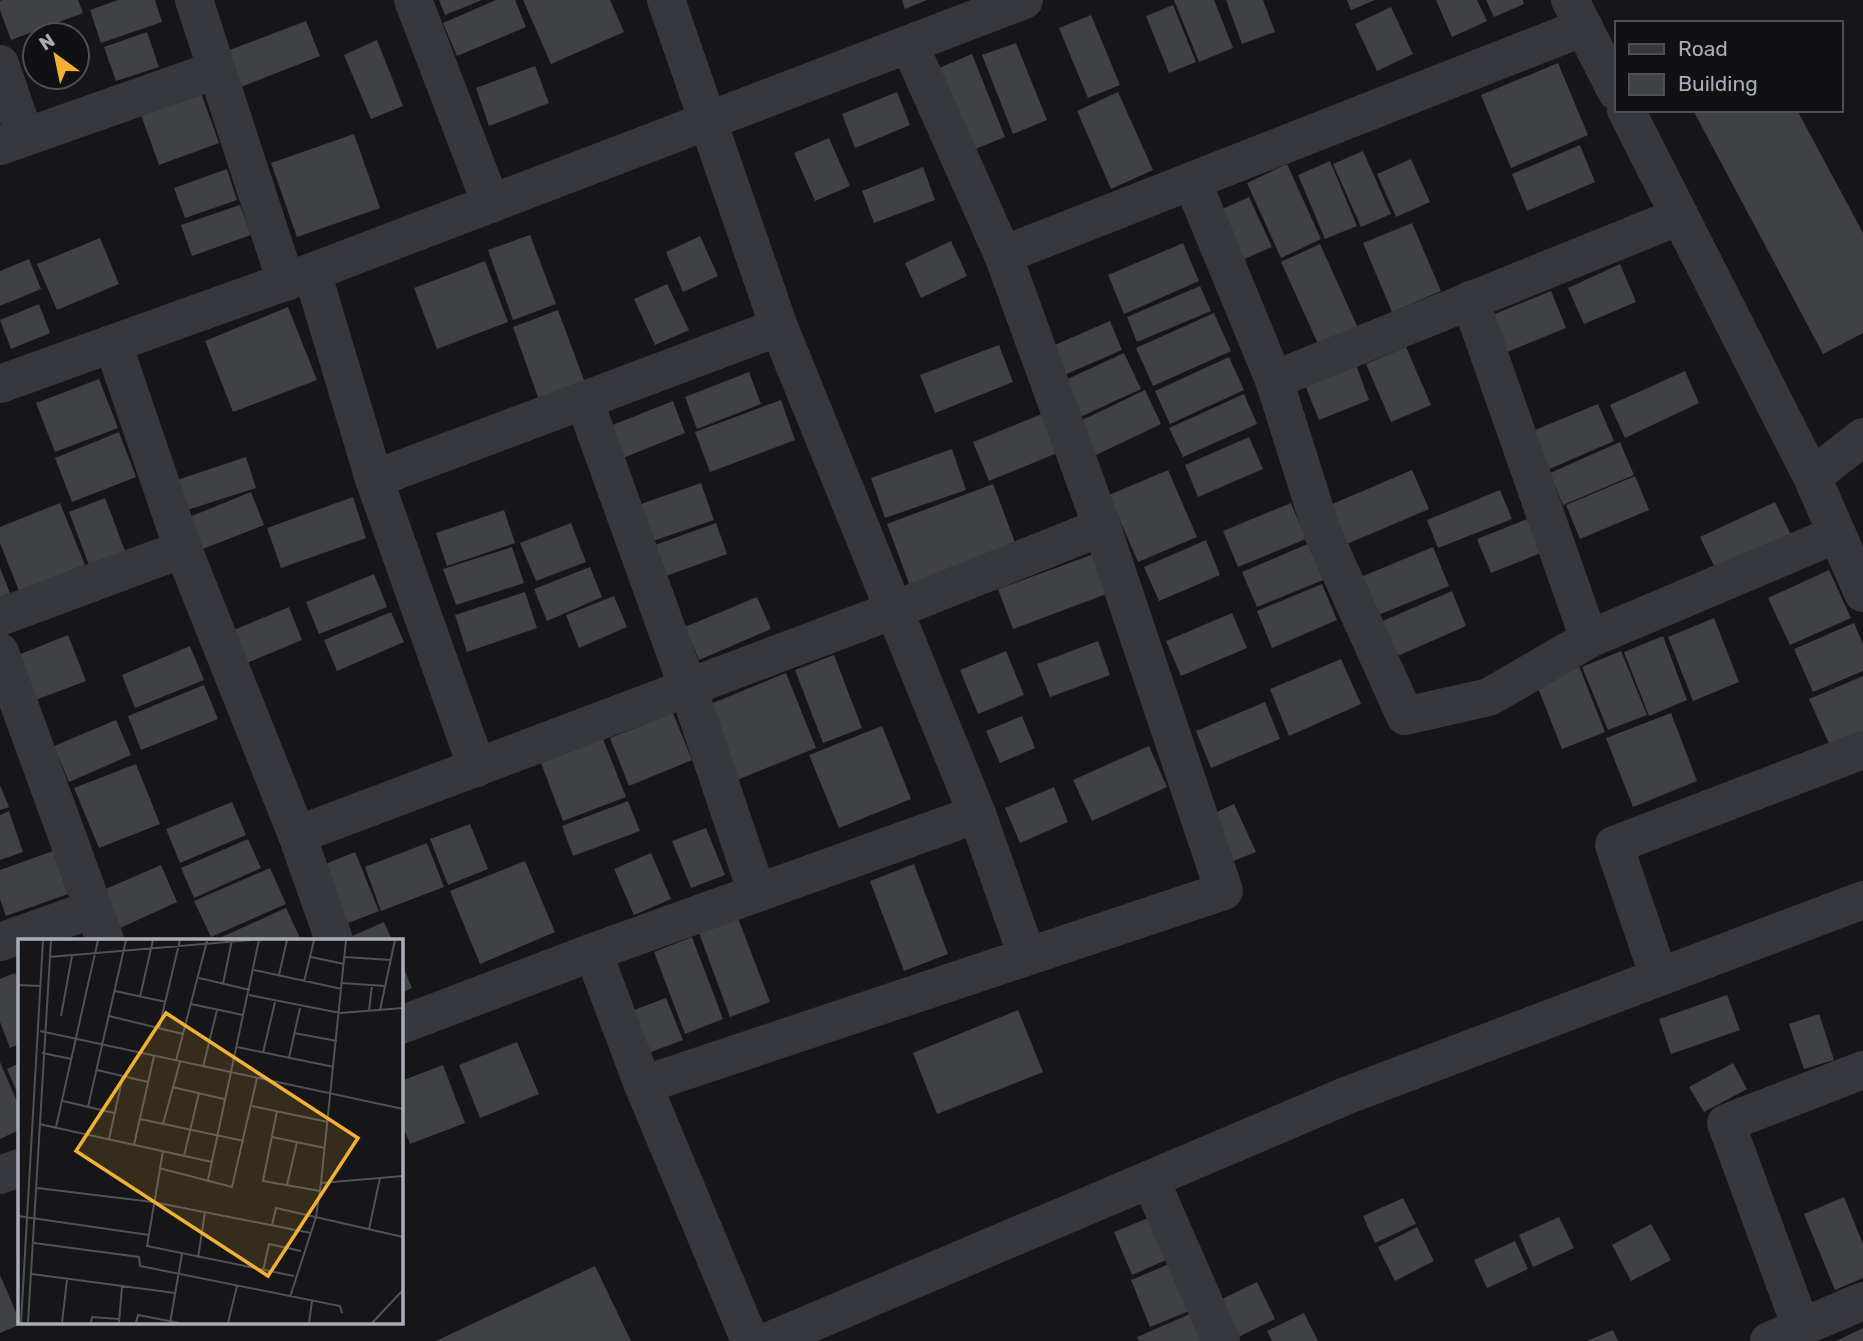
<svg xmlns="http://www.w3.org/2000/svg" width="1863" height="1341" viewBox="0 0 1863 1341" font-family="Rubik,sans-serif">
	<rect width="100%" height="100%" fill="#161618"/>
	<g fill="#404145">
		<polygon points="2,0 78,0 83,13 11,40 0,10 0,1"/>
		<polygon points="118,0 155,0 162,22 101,43 90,10"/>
		<polygon points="439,0 482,0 445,15"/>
		<polygon points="496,0 515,0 526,27 457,56 443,23"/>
		<polygon points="523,0 610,0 624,32 551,64"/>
		<polygon points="902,0 927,0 905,9"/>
		<polygon points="1174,0 1214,0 1233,48 1199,62"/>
		<polygon points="1226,0 1263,0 1275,32 1242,44"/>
		<polygon points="1347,0 1375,0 1351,10"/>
		<polygon points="1436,0 1477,0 1487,21 1452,37"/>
		<polygon points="1486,0 1523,0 1524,4 1494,17"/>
		<polygon points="1173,5 1196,62 1169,73 1146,16"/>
		<polygon points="1391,7 1413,54 1377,71 1355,24"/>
		<polygon points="1091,15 1120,85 1088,98 1059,28"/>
		<polygon points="306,21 320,56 233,90 219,54"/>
		<polygon points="147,32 159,67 116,81 104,47"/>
		<polygon points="377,40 403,106 371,119 344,55"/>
		<polygon points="1016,43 1047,120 1013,134 982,55"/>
		<polygon points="972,54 1005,137 970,151 937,69"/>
		<polygon points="1558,63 1588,135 1511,168 1481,95"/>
		<polygon points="535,66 549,103 489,126 476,88"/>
		<polygon points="200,90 219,143 159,165 140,112"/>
		<polygon points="897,92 910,125 855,148 842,114"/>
		<polygon points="1118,92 1153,170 1111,189 1077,111"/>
		<polygon points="1693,110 1797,110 1863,233 1863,333 1823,354"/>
		<polygon points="354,134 380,208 297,237 271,163"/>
		<polygon points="829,138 850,186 815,201 794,153"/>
		<polygon points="1580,145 1595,182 1527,211 1512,174"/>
		<polygon points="1363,151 1391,214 1361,227 1333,164"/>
		<polygon points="1411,159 1430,202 1396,217 1377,174"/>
		<polygon points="1330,161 1357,226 1325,239 1298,175"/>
		<polygon points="1287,164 1321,239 1281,258 1247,183"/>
		<polygon points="923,167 935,200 874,223 862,191"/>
		<polygon points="227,169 237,200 185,218 174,188"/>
		<polygon points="1249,197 1272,247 1242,260 1220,210"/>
		<polygon points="240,205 251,235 192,256 181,225"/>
		<polygon points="1412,223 1441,291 1392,312 1363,243"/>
		<polygon points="530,235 556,304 513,320 488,250"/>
		<polygon points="700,236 718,276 683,292 666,252"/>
		<polygon points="100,238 119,284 57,310 37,264"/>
		<polygon points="951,241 967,276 921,298 905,263"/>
		<polygon points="1183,243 1199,281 1124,314 1108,275"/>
		<polygon points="1320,244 1358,328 1319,346 1281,262"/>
		<polygon points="29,259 41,289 0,306 0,271"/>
		<polygon points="485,261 508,322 437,349 414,288"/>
		<polygon points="1620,264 1636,302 1584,324 1568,288"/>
		<polygon points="667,284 689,330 655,345 634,299"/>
		<polygon points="1200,286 1211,311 1137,342 1127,317"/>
		<polygon points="1551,291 1566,328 1507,352 1492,315"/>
		<polygon points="39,304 50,333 11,349 0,320"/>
		<polygon points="288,307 317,380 233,412 205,341"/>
		<polygon points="558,310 585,383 539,400 513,327"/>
		<polygon points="1214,313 1231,351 1153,386 1136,348"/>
		<polygon points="1110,321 1122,350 1062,376 1050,347"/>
		<polygon points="999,345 1013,382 935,413 920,375"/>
		<polygon points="1406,347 1431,405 1391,422 1366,364"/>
		<polygon points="1124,353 1141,389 1078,418 1061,382"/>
		<polygon points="1229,357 1244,390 1170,424 1155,391"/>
		<polygon points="1356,365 1369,400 1319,420 1305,385"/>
		<polygon points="1685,371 1699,403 1625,438 1610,405"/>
		<polygon points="749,372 761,404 697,429 685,397"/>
		<polygon points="99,379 118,428 55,452 36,403"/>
		<polygon points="1145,390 1161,424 1094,456 1078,422"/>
		<polygon points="1244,394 1257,424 1183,457 1169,428"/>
		<polygon points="781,400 795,440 710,472 695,432"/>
		<polygon points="673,401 685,433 623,458 610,426"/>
		<polygon points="1598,404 1614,441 1547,470 1530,432"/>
		<polygon points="1042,414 1057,453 989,481 973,442"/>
		<polygon points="119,432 136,477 72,502 55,458"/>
		<polygon points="1249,437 1263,469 1198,497 1185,465"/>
		<polygon points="1620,442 1634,475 1563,505 1550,473"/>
		<polygon points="952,449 966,490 885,518 871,478"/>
		<polygon points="246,457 256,488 181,512 171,482"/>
		<polygon points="1168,470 1197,537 1138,562 1109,495"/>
		<polygon points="1412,470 1429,509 1347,544 1330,505"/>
		<polygon points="1635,476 1649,510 1580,539 1566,505"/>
		<polygon points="701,483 714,520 653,541 641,504"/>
		<polygon points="993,484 1016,545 910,586 887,524"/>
		<polygon points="1500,490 1512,519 1438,548 1427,520"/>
		<polygon points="251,492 264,525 195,552 182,520"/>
		<polygon points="353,497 366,538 281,568 267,528"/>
		<polygon points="105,498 125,551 89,565 69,512"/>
		<polygon points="1775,502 1792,537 1717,572 1700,537"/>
		<polygon points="60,503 85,565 19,591 0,543 0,527"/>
		<polygon points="1291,503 1306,539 1238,567 1223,531"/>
		<polygon points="504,510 515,543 447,566 436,533"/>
		<polygon points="1527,519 1541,553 1491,573 1477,539"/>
		<polygon points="571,523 586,562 536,581 520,543"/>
		<polygon points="716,523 727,554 666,576 655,545"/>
		<polygon points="1206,540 1220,575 1159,601 1144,567"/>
		<polygon points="1308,544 1323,580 1257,607 1242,572"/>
		<polygon points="512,547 524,583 456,605 443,569"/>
		<polygon points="1433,547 1449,586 1371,618 1356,579"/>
		<polygon points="1094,554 1109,593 1013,629 998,589"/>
		<polygon points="590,567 602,597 547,621 534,589"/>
		<polygon points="0,568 10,593 0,597"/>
		<polygon points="1829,570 1851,618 1790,645 1768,598"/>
		<polygon points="374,574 387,607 319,634 306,602"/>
		<polygon points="1322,584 1337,620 1272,648 1257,611"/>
		<polygon points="1452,591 1466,626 1393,658 1378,623"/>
		<polygon points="525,592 537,628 467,652 455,615"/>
		<polygon points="614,596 627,627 579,648 566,615"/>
		<polygon points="757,597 771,629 699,660 685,627"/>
		<polygon points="289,607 302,640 242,665 229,632"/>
		<polygon points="391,612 404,642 337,671 324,640"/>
		<polygon points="1232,613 1247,648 1181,676 1166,641"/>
		<polygon points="1714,618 1739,682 1693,701 1668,637"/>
		<polygon points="1854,623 1863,644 1863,671 1813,692 1794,649"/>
		<polygon points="68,635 86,681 30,702 13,657"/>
		<polygon points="1663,636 1687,700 1649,716 1624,652"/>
		<polygon points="1098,641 1110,675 1050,697 1037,664"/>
		<polygon points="190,646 204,680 135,708 122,675"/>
		<polygon points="1006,651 1024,695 978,714 960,670"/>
		<polygon points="1621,651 1647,715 1608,730 1582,667"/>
		<polygon points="834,655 862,728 823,743 795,670"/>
		<polygon points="1341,659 1361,704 1289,736 1270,689"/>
		<polygon points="1579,666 1605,732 1562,749 1536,683"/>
		<polygon points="786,673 816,748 727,784 696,710"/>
		<polygon points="1863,676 1863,731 1830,746 1809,699"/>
		<polygon points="204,685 218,719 141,750 128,716"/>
		<polygon points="1265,702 1280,739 1211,768 1196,731"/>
		<polygon points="673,713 692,760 629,786 610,738"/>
		<polygon points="1671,713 1697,781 1633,807 1606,738"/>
		<polygon points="1022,716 1035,748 1000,763 986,731"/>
		<polygon points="116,720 131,755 69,782 54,746"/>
		<polygon points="882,726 911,799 839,828 809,755"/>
		<polygon points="603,739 626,797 563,821 541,763"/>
		<polygon points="1149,746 1167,787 1092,821 1073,780"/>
		<polygon points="136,764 160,824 99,848 74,788"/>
		<polygon points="0,785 9,807 0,810"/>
		<polygon points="1054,787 1068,822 1020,843 1005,808"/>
		<polygon points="628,801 640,831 573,856 562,826"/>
		<polygon points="232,802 246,835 180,863 166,829"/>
		<polygon points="1234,804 1256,852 1226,864 1206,817"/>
		<polygon points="9,811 23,852 0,860 0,815"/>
		<polygon points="470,824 488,869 448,885 430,839"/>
		<polygon points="706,828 725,875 691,888 672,841"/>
		<polygon points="248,839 261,868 194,898 181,868"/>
		<polygon points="427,843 444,887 381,911 365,867"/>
		<polygon points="53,851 68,894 6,916 0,899 0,870"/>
		<polygon points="355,852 379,911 336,928 313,869"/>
		<polygon points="651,853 671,899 634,915 614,869"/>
		<polygon points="525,861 555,932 480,964 450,891"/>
		<polygon points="914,864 948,954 904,971 870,881"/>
		<polygon points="161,865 177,902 118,929 101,891"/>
		<polygon points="270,868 286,904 211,937 194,901"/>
		<polygon points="286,908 301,940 215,940"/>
		<polygon points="738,918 770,1002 730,1017 699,933"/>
		<polygon points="384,922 392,940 343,940"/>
		<polygon points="692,937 723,1019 685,1034 654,952"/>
		<polygon points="401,961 412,988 401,993"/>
		<polygon points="15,973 19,983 19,1044 10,1048 0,1022 0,979"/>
		<polygon points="1727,995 1740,1030 1671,1054 1659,1019"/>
		<polygon points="666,998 683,1040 643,1055 626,1013"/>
		<polygon points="1018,1010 1043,1072 937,1114 913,1053"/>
		<polygon points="1819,1014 1834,1060 1804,1069 1789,1024"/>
		<polygon points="517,1042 539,1094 480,1118 459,1065"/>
		<polygon points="0,1062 19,1106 19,1130 0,1139"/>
		<polygon points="19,1063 19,1097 7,1069"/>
		<polygon points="1733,1063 1747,1089 1704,1112 1689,1087"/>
		<polygon points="443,1065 465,1123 410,1144 401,1121 401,1081"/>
		<polygon points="1844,1197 1863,1244 1863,1278 1835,1290 1804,1214"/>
		<polygon points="1403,1198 1416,1224 1375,1243 1363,1216"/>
		<polygon points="1158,1214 1175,1256 1132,1275 1114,1232"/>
		<polygon points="1559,1217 1574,1248 1533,1267 1519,1235"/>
		<polygon points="1651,1224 1671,1260 1631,1281 1612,1245"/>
		<polygon points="1417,1227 1434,1261 1395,1281 1378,1247"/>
		<polygon points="1515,1241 1528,1269 1487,1288 1474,1260"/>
		<polygon points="1174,1262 1194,1309 1150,1327 1131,1280"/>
		<polygon points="595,1266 631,1341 436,1341"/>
		<polygon points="0,1275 21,1324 0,1333"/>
		<polygon points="1257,1282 1275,1319 1230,1341 1210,1305"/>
		<polygon points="1304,1313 1318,1341 1272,1341 1267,1331"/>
		<polygon points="1190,1314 1202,1341 1139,1341 1137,1337"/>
		<polygon points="1863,1328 1863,1341 1836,1341"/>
		<polygon points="1613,1330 1618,1341 1587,1341"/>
	</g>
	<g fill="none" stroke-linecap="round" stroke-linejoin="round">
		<g stroke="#37383d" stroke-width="38">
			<polyline points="194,0 286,282"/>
			<polyline points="413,0 491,204"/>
			<polyline points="666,0 779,327 977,814 1027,956"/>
			<polyline points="1570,0 1616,91"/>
			<polyline points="0,64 25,137"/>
			<polyline points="1626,110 1812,477 1863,593"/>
			<polyline points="0,146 216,70"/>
			<polyline points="1192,181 1274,380 1321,529 1405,716 1489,697 1589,639 1837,534"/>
			<polyline points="1003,255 1584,27"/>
			<polyline points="312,272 374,479 477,768"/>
			<polyline points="1470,300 1589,639"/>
			<polyline points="113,344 183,549 297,835 334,940"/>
			<polyline points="1274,380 1680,216"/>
			<polyline points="0,384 312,272 1024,0"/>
			<polyline points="584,400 688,688 757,893"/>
			<polyline points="1812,477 1863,437"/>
			<polyline points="374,479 779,327"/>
			<polyline points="0,617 183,549"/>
			<polyline points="0,652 105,940"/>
			<polyline points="297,835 894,610 1102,527"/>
			<polyline points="0,942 93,909"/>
			<polyline points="593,952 643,1085 750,1341"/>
			<polyline points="1659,977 1614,845 1863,750"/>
			<polyline points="401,1025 593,952 977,814"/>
			<polyline points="643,1085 1224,891 1102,527 1003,255 909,44"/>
			<polyline points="0,1175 19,1168"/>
			<polyline points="1150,1179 1221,1341"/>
			<polyline points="1801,1327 1726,1123 1863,1070"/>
			<polyline points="769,1341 1348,1095 1863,900"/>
			<polyline points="1769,1341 1863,1301"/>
		</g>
	</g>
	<g transform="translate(18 939)">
		<rect width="385" height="385" fill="#161618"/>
		<path fill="none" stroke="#505258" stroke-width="2" d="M31 18 233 1M293 18 326 25M327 18 373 21M236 31 324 50M261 36 269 1M181 39 232 51M286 43 296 1M324 44 367 47M205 45 214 1M0 46 22 47M97 52 148 63M231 56 322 74 385 69M122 58 135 1M173 65 225 76M362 71 377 1M351 72 354 46M43 77 54 17M91 77 165 95M141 89 162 1M22 92 385 170M276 94 319 102M219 108 316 128M24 114 54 120M245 114 257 63M271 119 282 69M158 122 189 2M185 128 199 71M79 131 130 143M154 148 206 160M45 162 96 174M234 167 310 183M70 168 108 1M259 172 245 242 302 252M122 180 226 202M21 185 194 223M145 185 162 123M38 188 80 1M254 198 307 209M91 200 105 137M116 206 136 117M145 212 129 307 276 337M166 217 181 154M141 229 214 248 239 139M190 241 241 1M303 244 385 237M269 246 279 203M19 249 135 263 293 294M0 277 131 296M254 286 258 269 385 298M351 290 362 239M16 304 121 318 122 327 322 367 324 374M180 319 187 273M245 332 251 305 283 312M14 335 157 354M272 358 298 278 303 244 328 1M3 384 25 1M10 384 33 1M44 384 49 341M73 384 74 378 101 380M101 384 104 347M118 384 120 376 161 384M152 384 164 315M210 384 219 347M291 384 294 362M354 384 385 351"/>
		<path fill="#f2b134" fill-opacity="0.15" stroke="#f2b134" stroke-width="3.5" d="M148 74 340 199 250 337 58 212Z"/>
		<rect width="385" height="385" fill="none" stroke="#a8adb8" stroke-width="3.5"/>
	</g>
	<rect x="1615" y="21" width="228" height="91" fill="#111113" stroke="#4d4f55" stroke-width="2"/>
	<rect x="1629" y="44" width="35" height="10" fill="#37383d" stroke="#4d4f55" stroke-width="2"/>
	<text x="1678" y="56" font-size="21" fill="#a8adb8">Road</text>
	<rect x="1629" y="74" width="35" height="21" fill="#404145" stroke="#4d4f55" stroke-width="2"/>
	<text x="1678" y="91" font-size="21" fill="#a8adb8">Building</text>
	<g transform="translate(56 56) rotate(327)"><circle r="33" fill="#111113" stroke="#4d4f55" stroke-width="2"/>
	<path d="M0-5L12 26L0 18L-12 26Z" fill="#f2b134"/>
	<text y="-10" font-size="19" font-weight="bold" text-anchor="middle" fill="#a8adb8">N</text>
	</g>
</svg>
